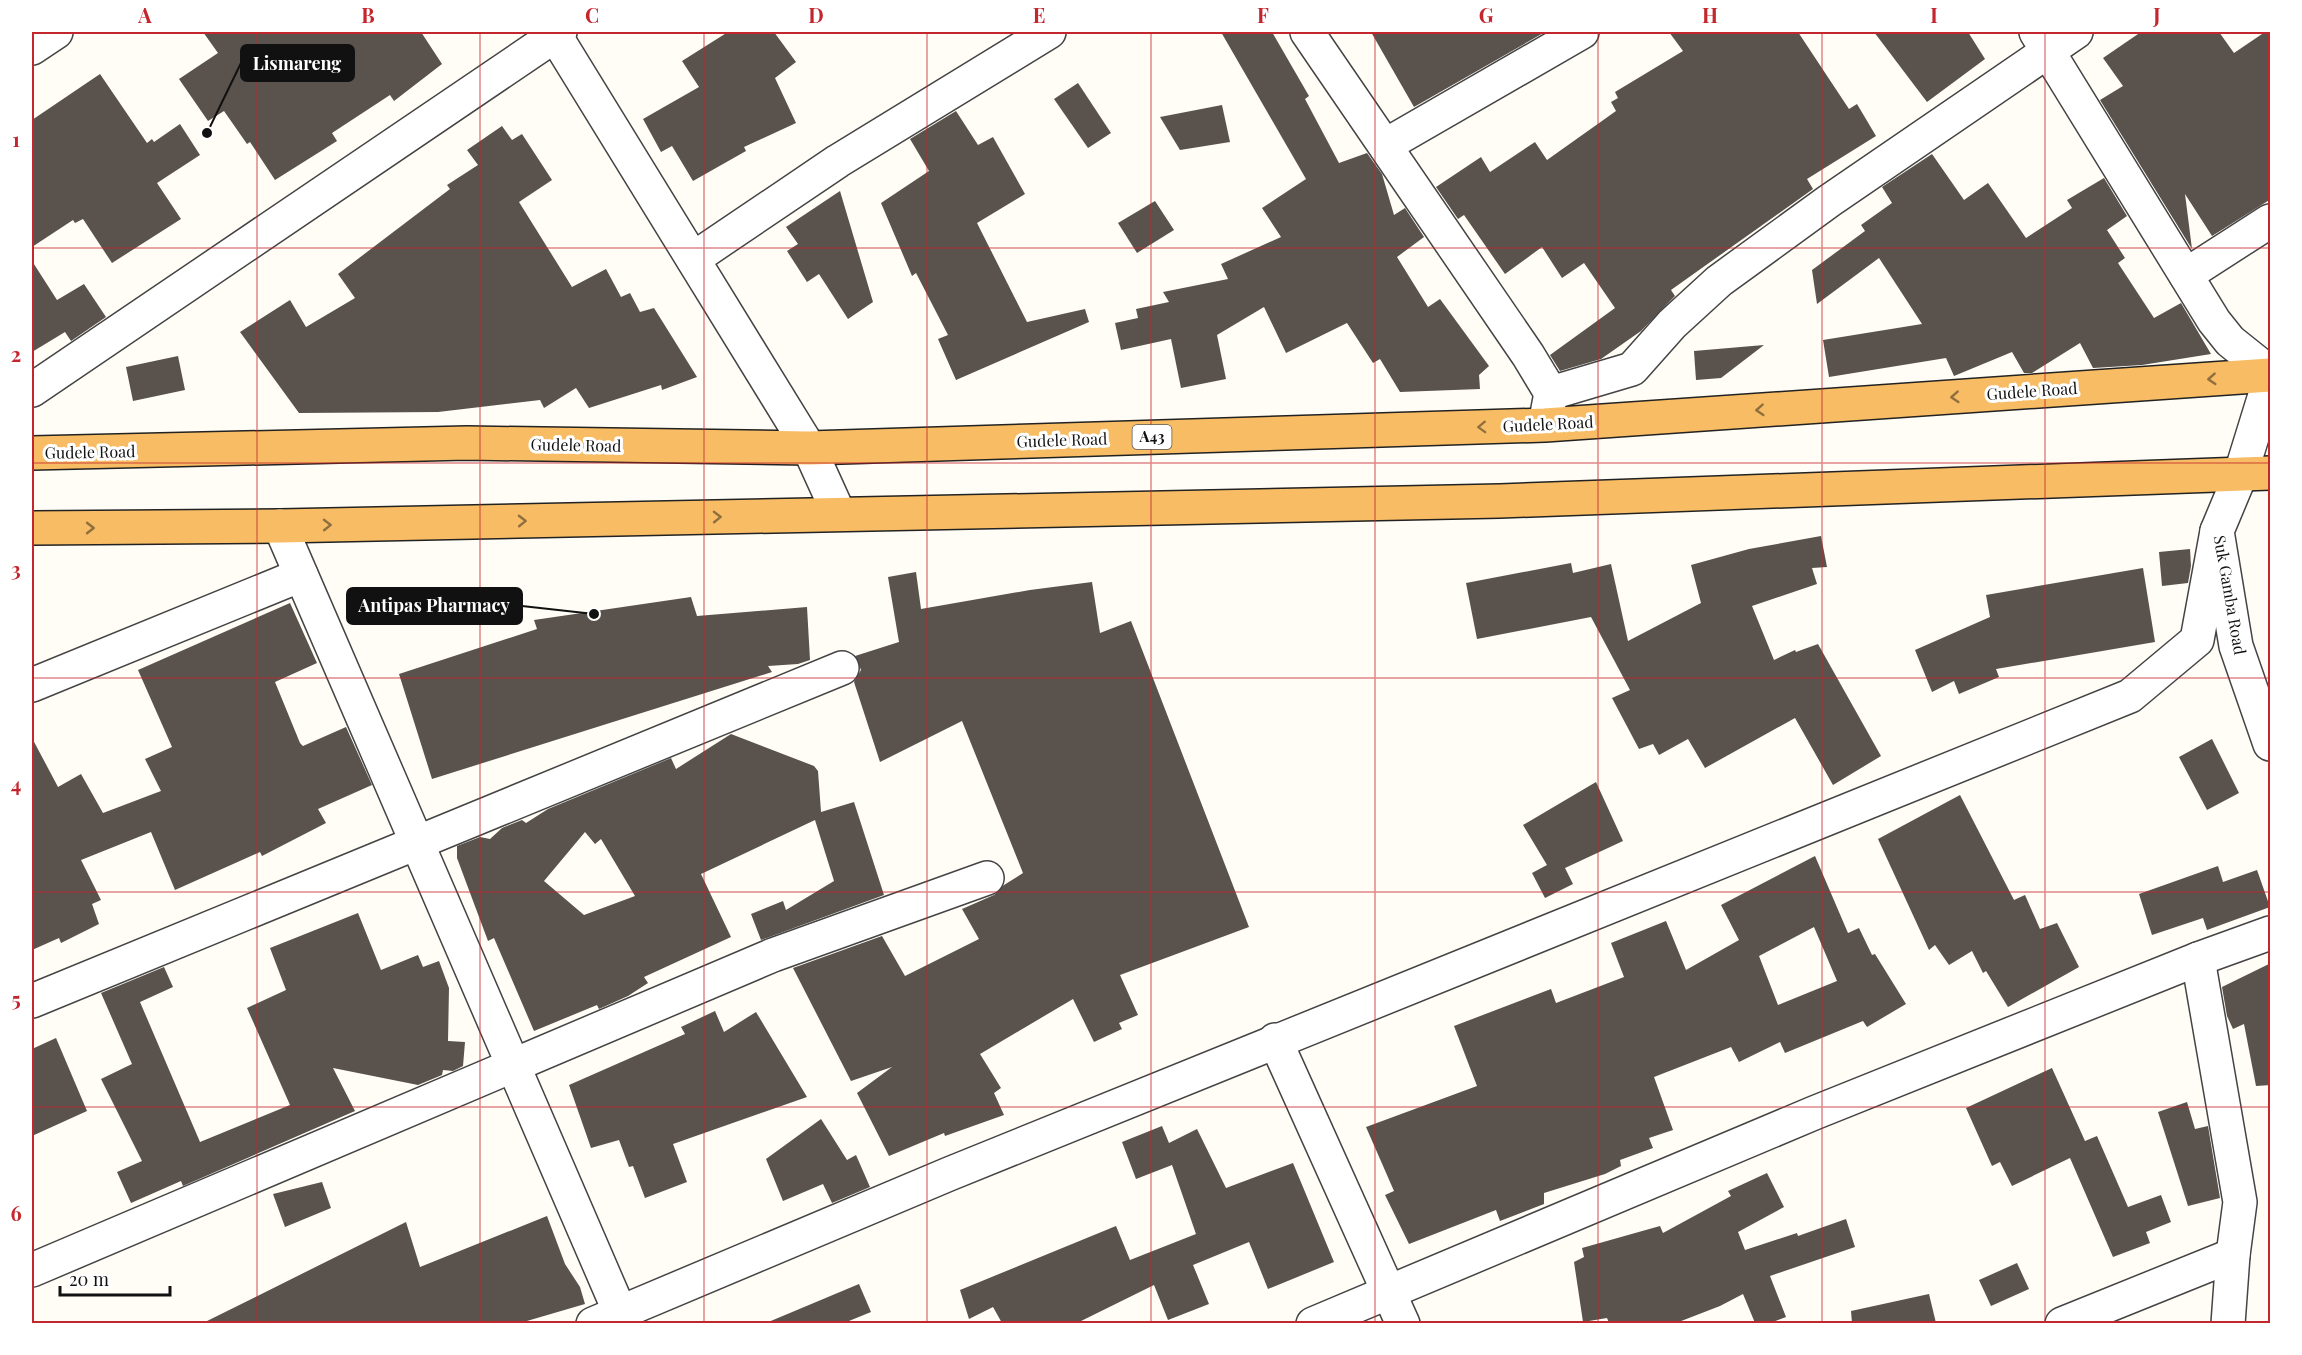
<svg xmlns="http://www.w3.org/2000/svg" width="2302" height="1355" viewBox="0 0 2302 1355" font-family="'Playfair Display',serif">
	<rect width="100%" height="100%" fill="#fffdf5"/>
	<g fill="#5a524d" fill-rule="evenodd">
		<polygon points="203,32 421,32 442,64 394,101 390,95 332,133 337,141 275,180 250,142 247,144 224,111 208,121 179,79 218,53"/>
		<polygon points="728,32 774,32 796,62 775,78 796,123 744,147 746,151 693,181 672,146 661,152 643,119 699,87 682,61"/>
		<polygon points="1221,32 1272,32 1309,96 1305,99 1339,163 1367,153 1382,174 1394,215 1405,208 1424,237 1397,257 1428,307 1440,299 1489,366 1479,375 1480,389 1400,392 1380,359 1373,363 1347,323 1286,353 1264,307 1217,335 1226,379 1181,388 1171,339 1121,350 1115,323 1138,318 1136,309 1169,302 1163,292 1228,279 1221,264 1281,237 1262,208 1306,179"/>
		<polygon points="1371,32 1545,32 1414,107"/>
		<polygon points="1669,32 1798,32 1849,109 1857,104 1876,136 1807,179 1813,189 1671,290 1675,296 1641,331 1601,359 1560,371 1550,355 1615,308 1584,263 1562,278 1542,247 1505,274 1464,215 1458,219 1436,187 1481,157 1490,172 1535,142 1547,160 1616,111 1611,102 1618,98 1615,92 1683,51"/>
		<polygon points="1874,32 1968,32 1985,59 1927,102"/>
		<polygon points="2141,32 2219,32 2234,53 2265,32 2271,32 2271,199 2212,236 2185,194 2192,249 2100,100 2123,86 2103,58"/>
		<polygon points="100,74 147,143 152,139 154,142 180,124 200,155 157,183 181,219 112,263 83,219 75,223 73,220 32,247 32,120"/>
		<polygon points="1078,83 1111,133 1088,148 1054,99"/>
		<polygon points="1222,105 1230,142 1180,150 1160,117"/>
		<polygon points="956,111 978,145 993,137 1025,194 977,223 1027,322 1085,309 1089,322 956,380 938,339 948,335 916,273 912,276 881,203 929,171 910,139"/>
		<polygon points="502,126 512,140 522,134 552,180 519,202 572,287 606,269 621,297 630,293 640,312 654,308 697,377 662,390 661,385 589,408 576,388 544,408 540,400 438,412 299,413 240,332 290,300 306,327 355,298 338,274 450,189 447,185 478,165 467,150"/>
		<polygon points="1932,154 1964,200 1988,183 2026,238 2072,208 2067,200 2104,178 2127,216 2107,230 2125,258 2118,263 2154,318 2181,303 2211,354 2142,365 2093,368 2080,343 2032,373 2024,373 2012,352 1954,376 1946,358 1829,377 1823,340 1922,324 1879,258 1817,304 1812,270 1865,231 1861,225 1892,203 1882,187"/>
		<polygon points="840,191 873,302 848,319 819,274 807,282 787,251 798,244 786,227"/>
		<polygon points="1155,201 1174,230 1137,253 1118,223"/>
		<polygon points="32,261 57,300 84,284 106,317 71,341 65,332 32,352"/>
		<polygon points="1764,345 1721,378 1696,380 1694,351"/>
		<polygon points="178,356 185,390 133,401 126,367"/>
		<polygon points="1821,536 1827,567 1812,568 1817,584 1752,606 1774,660 1795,650 1796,652 1818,644 1881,756 1833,785 1795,718 1705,768 1688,739 1659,755 1653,744 1639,749 1612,698 1630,690 1591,617 1477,639 1466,583 1571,563 1573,573 1611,564 1628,641 1701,603 1691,565 1749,549"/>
		<polygon points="2190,549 2191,566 2188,583 2162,586 2159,552"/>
		<polygon points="2143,568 2155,642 1996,669 1999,677 1959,694 1954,681 1932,692 1915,650 1990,617 1986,595"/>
		<polygon points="916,572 921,609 1030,590 1092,582 1100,633 1131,621 1249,927 1120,975 1138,1015 1119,1023 1122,1029 1094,1042 1073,999 980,1054 1001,1088 994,1093 1004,1115 945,1136 944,1133 889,1156 857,1093 892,1067 851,1081 793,968 882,936 905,976 979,939 962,909 994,895 1004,885 1023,873 962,721 880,762 854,682 861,670 855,656 899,642 888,577"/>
		<polygon points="691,597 697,616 807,607 810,660 798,664 768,666 772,672 432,779 399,674 537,629 534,620"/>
		<polygon points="290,603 317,663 275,682 300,743 303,746 346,727 372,785 318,809 326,823 262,856 260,852 175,890 151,832 81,860 101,900 92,904 99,924 61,943 59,938 32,950 32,738 58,787 81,774 103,813 161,791 145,759 172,747 138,670"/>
		<path d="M731 734 814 766 818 771 821 812 854 802 884 895 761 940 751 914 783 901 786 910 834 881 815 820 701 874 731 937 644 977 648 983 628 996 599 1009 597 1005 534 1031 494 938 488 941 457 858V846L480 837 490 839 502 828 522 820 526 823 548 809 671 758 676 769ZM585 832 595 844 601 839 635 896 584 915 544 881Z"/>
		<polygon points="2212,739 2239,793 2207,810 2179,757"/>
		<polygon points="1596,782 1623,841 1565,868 1573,884 1545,898 1532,873 1547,865 1523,825"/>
		<polygon points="1960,795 2014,900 2025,895 2040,929 2057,923 2079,967 2008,1007 1986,971 1983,973 1972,951 1949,965 1935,945 1929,950 1878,839"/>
		<path d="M1815 856 1848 933 1859 928 1872 955 1875 954 1906 1004 1867 1027 1863 1021 1785 1053 1780 1042 1739 1062 1731 1047 1654 1077 1673 1130 1649 1138 1653 1148 1620 1160 1621 1166 1605 1174 1544 1193V1204L1500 1221 1496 1210 1409 1244 1385 1195 1394 1191 1366 1127 1477 1086 1454 1026 1551 989 1556 1003 1624 977 1611 943 1666 921 1686 970 1739 940 1721 905ZM1814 927 1837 981 1778 1005 1759 956Z"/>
		<polygon points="2218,866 2223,882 2257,870 2270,907 2207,930 2203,918 2152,935 2139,894"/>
		<polygon points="358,913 381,970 418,955 423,967 439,961 449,988 448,1041 465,1042 463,1066 453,1071 443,1070 442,1075 418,1085 333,1068 355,1111 183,1186 181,1181 131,1203 117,1172 142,1161 101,1079 132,1064 101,993 164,967 173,987 140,1002 200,1142 290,1105 247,1008 286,990 270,948"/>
		<polygon points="2271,963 2271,1085 2256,1086 2244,1024 2233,1029 2227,1016 2222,987"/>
		<polygon points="715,1011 724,1032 756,1012 807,1097 673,1144 687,1182 645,1198 633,1166 629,1167 619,1140 591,1148 569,1085 685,1034 681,1027"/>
		<polygon points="56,1038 87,1111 32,1136 32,1049"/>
		<polygon points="2052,1068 2085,1141 2097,1136 2128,1207 2161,1195 2171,1222 2146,1232 2150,1243 2113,1257 2070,1158 2012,1186 2000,1162 1992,1166 1966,1108"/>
		<polygon points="2187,1102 2195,1129 2208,1126 2220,1198 2188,1206 2158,1112"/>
		<polygon points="821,1119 847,1160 856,1155 870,1187 832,1203 823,1184 783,1201 766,1159"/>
		<polygon points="1162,1126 1169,1143 1197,1129 1226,1188 1293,1163 1334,1262 1268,1289 1249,1242 1193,1265 1209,1304 1168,1320 1154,1285 1077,1323 1002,1323 993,1307 969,1319 960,1290 1116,1226 1130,1260 1196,1234 1172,1165 1136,1179 1122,1142"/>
		<polygon points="1767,1173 1784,1207 1738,1232 1745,1250 1797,1233 1798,1236 1846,1219 1855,1247 1770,1276 1786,1317 1770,1323 1755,1323 1743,1294 1720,1306 1676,1323 1609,1323 1607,1318 1583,1322 1574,1262 1584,1257 1582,1248 1660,1226 1663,1233 1731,1196 1728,1191"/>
		<polygon points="322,1182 331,1208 285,1227 273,1194"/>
		<polygon points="547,1216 565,1264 580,1287 585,1304 520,1323 203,1323 406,1222 420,1267"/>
		<polygon points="2017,1263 2029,1289 1991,1306 1979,1280"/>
		<polygon points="859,1284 871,1312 844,1323 766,1323"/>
		<polygon points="1929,1294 1936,1323 1852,1323 1851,1311"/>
	</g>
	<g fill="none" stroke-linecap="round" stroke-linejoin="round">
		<defs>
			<g id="minor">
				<polyline points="553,32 809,448 839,514"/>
				<polyline points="1307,32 1528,355 1551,393 1547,414"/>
				<polyline points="2036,32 2214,321 2230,341 2270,373"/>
				<polyline points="32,48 56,32"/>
				<polyline points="1386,145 1582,32"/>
				<polyline points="693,259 838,161 1049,32"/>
				<polyline points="2186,275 2270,221"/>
				<polyline points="2270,379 2240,476 2217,531 2236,646 2270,744"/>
				<polyline points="32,390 560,32"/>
				<polyline points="1551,393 1632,369 1672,324 1719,281 1829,201 2076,32"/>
				<polyline points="280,526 625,1324"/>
				<polyline points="32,685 301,575"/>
				<polyline points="2198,959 2240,1202 2233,1255 2228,1324"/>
				<polyline points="32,1001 842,668"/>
				<polyline points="1275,1040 1403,1324"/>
				<polyline points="32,1270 773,955 987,878"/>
				<polyline points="593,1324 949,1174 2130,696 2197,640 2217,531"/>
				<polyline points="1313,1324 1814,1113 2198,959 2270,933"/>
				<polyline points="2062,1324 2233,1255"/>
			</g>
			<g id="trunk">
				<polyline points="32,453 467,443 809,448 1545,425 2270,375"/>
				<polyline points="32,528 280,526 1500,501 2270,473"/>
			</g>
		</defs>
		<use href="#minor" stroke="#444" stroke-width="36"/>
		<use href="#trunk" stroke="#222" stroke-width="36"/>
		<use href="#minor" stroke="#fff" stroke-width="33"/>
		<use href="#trunk" stroke="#f7bc64" stroke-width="33"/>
	</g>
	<defs><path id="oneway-chevron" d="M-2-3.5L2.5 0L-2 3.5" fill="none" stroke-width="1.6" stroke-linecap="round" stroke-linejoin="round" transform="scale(1.5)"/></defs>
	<g stroke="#906f3f">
		<use href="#oneway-chevron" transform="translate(2212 379) rotate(176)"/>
		<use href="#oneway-chevron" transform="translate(1955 397) rotate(176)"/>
		<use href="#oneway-chevron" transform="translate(1760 410) rotate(176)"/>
		<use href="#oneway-chevron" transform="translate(1482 427) rotate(178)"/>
		<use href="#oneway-chevron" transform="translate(717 517) rotate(-1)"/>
		<use href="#oneway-chevron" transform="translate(522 521) rotate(-1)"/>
		<use href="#oneway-chevron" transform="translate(327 525) rotate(-1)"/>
		<use href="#oneway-chevron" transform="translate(90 528)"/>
	</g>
	<path fill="none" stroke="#c4262e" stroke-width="1.5" stroke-opacity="0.55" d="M257 32V1324M480 32V1324M704 32V1324M927 32V1324M1151 32V1324M1375 32V1324M1598 32V1324M1822 32V1324M2045 32V1324M32 248H2270M32 463H2270M32 678H2270M32 892H2270M32 1107H2270"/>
	<g text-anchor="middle" stroke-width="6" stroke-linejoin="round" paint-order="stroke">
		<rect fill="#fff" stroke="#585858" stroke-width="1.5" x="1132.5" y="425" width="39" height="24" rx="4.5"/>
		<g font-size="15" font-weight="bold" fill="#111">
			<text x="1152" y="442">A43</text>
		</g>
		<g font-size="16" fill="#111" stroke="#fff">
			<text transform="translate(2032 391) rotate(-4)" y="6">Gudele Road</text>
			<text transform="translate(1548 424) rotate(-3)" y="6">Gudele Road</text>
			<text transform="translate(1062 440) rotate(-2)" y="6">Gudele Road</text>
			<text transform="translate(576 445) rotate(1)" y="6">Gudele Road</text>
			<text transform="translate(90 452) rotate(-1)" y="6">Gudele Road</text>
			<text transform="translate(2230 595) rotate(80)" y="6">Suk Gamba Road</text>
		</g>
	</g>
	<path fill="none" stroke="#111" stroke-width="2" d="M207 133L241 63M594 614L522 606"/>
	<g fill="#111" stroke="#fff" stroke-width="2">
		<circle cx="207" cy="133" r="6"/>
		<circle cx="594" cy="614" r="6"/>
	</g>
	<g fill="#111" stroke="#111" stroke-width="2">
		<rect x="241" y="45" width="113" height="36" rx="6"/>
		<rect x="347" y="588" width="175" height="36" rx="6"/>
	</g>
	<g font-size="18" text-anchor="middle" font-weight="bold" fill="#fff">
		<text x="297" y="70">Lismareng</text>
		<text x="434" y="612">Antipas Pharmacy</text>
	</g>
	<rect width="2302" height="1355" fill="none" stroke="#ffffff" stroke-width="66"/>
	<path d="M60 1286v9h110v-9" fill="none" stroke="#111111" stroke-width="3"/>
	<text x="69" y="1286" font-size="18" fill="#111111" stroke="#ffffff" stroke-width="4.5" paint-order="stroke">20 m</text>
	<rect x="33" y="33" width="2236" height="1289" fill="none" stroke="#c4262e" stroke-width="2"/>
	<g font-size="20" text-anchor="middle" font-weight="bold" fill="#c4262e">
		<text x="145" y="23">A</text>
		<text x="368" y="23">B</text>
		<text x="592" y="23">C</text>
		<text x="816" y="23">D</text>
		<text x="1039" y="23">E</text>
		<text x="1263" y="23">F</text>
		<text x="1486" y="23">G</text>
		<text x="1710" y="23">H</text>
		<text x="1934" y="23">I</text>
		<text x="2157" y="23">J</text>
		<text x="16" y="147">1</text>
		<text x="16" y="362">2</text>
		<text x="16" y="577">3</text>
		<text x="16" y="792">4</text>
		<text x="16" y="1007">5</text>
		<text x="16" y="1221">6</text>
	</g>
</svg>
